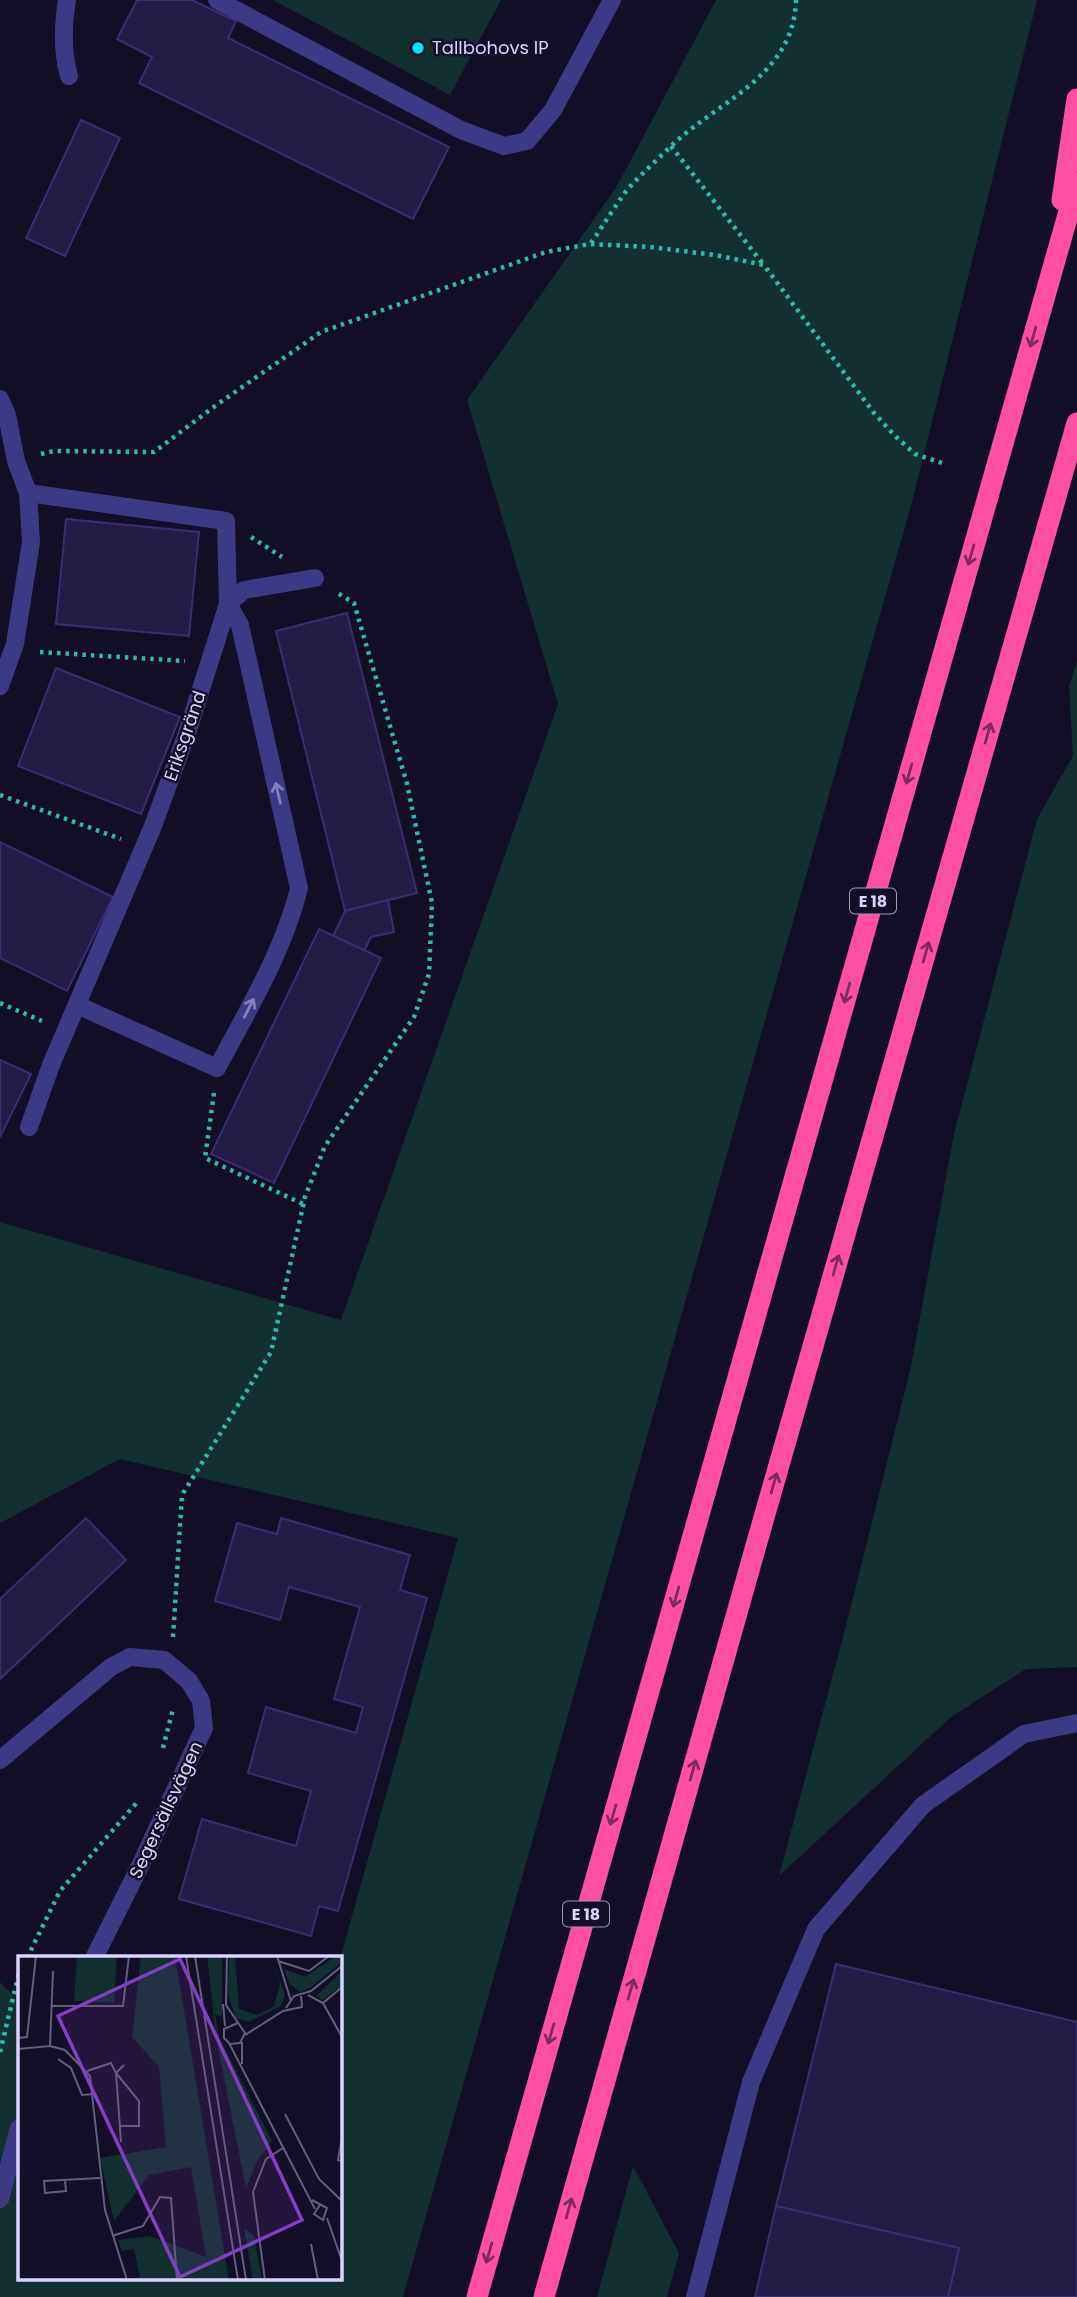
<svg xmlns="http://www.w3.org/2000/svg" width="1077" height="2297" viewBox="0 0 1077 2297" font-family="Poppins,sans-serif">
	<rect width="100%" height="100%" fill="#130f26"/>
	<g fill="#12302f">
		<polygon points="273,0 501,0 450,95"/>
		<polygon points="716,0 1037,0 912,502 403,2297 0,2297 0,1982 19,2002 19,2278 340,2278 340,1959 458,1538 120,1459 0,1523 0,1222 341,1320 558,704 467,400 617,186"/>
		<polygon points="1077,661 1077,1667 1026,1669 951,1717 779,1876 843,1637 910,1371 954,1134 1037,819 1073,756 1069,686"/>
		<polygon points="633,2166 679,2253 667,2297 597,2297"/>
	</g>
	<g fill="#241b47" stroke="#3b2d73" stroke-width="2">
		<polygon points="137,0 192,0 236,21 228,38 449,147 413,219 139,83 152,57 117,39"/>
		<polygon points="81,120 120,138 65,256 26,238"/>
		<polygon points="66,519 199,532 189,636 56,624"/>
		<polygon points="347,613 417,893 345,911 276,631"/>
		<polygon points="56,668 180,717 141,814 18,766"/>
		<polygon points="0,842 113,897 67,991 0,958"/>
		<polygon points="388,900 394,932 371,937 364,951 333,936 345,911"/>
		<polygon points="319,929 381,958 274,1183 211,1154"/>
		<polygon points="0,1060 31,1074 0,1137"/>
		<polygon points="86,1518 126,1560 0,1679 0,1599"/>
		<polygon points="281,1518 410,1555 400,1590 427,1598 338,1911 319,1906 311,1936 179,1899 202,1819 296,1846 311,1791 248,1773 266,1707 356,1733 363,1707 334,1699 360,1607 289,1587 280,1620 215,1601 237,1523 277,1534"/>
		<polygon points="836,1964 1077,2022 1077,2297 948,2297 959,2248 776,2206"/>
		<polygon points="776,2206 959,2248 948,2297 755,2297"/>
	</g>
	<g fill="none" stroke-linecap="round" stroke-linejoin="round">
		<g stroke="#2fb8b0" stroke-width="4.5" stroke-dasharray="3.5 5" stroke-linecap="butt">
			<polyline points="671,146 763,264"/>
			<path d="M591 243C603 226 614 207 627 190 640 175 655 162 669 148 717 101 794 77 796 0"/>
			<polyline points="41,454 54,451 154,452 215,406 321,332 546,252 590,244 650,247 715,255 764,265 874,413 895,436 915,454 942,463"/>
			<polyline points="251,537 282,557"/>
			<polyline points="40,652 185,661"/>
			<polyline points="0,795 121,839"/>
			<polyline points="0,1003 42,1021"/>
			<polyline points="214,1093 205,1158 303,1204"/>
			<polyline points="173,1637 182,1495 271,1352 305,1197 325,1146 414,1017 429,974 432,903 407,784 354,603 336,592"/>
			<polyline points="163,1748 173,1709"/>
			<polyline points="27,1958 60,1891 139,1800"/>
			<polyline points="0,2052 19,1973"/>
		</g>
		<g stroke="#3d3a85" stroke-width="18">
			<path d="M67 0C63 25 62 52 69 76"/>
			<polyline points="217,0 461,130 504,146 527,141 553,110 612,0"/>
			<polyline points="0,399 7,415 16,461 28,493 31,542 15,644 0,686"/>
			<polyline points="28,493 226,521 228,604 186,736 153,826 51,1065 29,1127"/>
			<path d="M77 1005 217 1068C247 1012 284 950 299 888L240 625 228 604 244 590 315 578"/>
			<polyline points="0,1760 111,1667 130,1657 164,1660 189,1681 201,1701 204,1728 140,1866 94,1958"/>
			<polyline points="0,2199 19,2128"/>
			<polyline points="695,2297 751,2082 816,1929 923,1805 1024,1734 1077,1723"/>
		</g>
		<g stroke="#ff4fa3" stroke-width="21">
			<polyline points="1062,200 1077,99"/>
			<polyline points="477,2297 1077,183"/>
			<polyline points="544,2297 755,1549 1077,423"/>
		</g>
	</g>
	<defs><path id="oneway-shaft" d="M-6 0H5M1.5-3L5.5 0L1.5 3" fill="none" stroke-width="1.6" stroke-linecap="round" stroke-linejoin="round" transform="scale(1.75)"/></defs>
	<g stroke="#7d2c5e">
		<use href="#oneway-shaft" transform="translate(1033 337) rotate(106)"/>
		<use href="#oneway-shaft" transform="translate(971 555) rotate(106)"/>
		<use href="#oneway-shaft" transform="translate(988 733) rotate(-74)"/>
		<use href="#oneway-shaft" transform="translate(909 774) rotate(106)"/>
		<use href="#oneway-shaft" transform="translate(926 952) rotate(-74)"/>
		<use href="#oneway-shaft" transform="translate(847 993) rotate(106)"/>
		<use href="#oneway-shaft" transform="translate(836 1265) rotate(-74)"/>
		<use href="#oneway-shaft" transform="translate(774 1483) rotate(-74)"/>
		<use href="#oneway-shaft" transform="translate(676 1597) rotate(106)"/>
		<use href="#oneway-shaft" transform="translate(693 1770) rotate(-74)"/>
		<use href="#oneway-shaft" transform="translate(613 1815) rotate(106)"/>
		<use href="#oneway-shaft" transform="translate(631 1989) rotate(-74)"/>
		<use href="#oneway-shaft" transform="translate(551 2034) rotate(106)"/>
		<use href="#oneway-shaft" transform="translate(569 2208) rotate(-74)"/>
		<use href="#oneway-shaft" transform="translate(489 2253) rotate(106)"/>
	</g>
	<g stroke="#837fbc">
		<use href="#oneway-shaft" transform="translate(278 793) rotate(-103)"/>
		<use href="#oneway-shaft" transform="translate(249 1008) rotate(-63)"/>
	</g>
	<circle fill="#00e5ff" stroke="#130f26" stroke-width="2.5" cx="418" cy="48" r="7"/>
	<g text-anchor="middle" stroke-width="5" stroke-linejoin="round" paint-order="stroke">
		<g fill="#130f26" stroke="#9e99be" stroke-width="2">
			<rect x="850" y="888.5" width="46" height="25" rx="5"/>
			<rect x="563" y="1901.5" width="46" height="25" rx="5"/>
		</g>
		<g font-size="16" font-weight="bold" fill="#d9d4ff">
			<text x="873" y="907">E 18</text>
			<text x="586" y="1920">E 18</text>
		</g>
		<g font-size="18" fill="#d9d4ff" stroke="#130f26" text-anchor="start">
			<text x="432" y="54">Tallbohovs IP</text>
		</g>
		<g font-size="18" fill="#d9d4ff" stroke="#130f26">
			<text transform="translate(185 736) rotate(-71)" y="6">Eriksgränd</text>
			<text transform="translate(166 1810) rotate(-65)" y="6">Segersällsvägen</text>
		</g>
	</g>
	<g transform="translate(18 1956)">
		<rect width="324" height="324" fill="#130f26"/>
		<path d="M59 0H99L96 47 56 45ZM123 0H157L211 324H115L122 321 116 293 104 295 100 284 132 280 188 301 173 211 131 219 96 265 82 202 148 191 141 111 114 81ZM189 0H204V61L197 58 201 81 254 185 239 205 228 232 198 81ZM211 0H217L221 53 239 59 256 50 262 28 254 3 267 39 263 50 231 66 218 62 210 39ZM318 0H324V6L292 32 282 36 272 28 266 13 287 21ZM324 15V29L305 44 298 40ZM226 272 236 280 244 324H235Z" fill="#12302f"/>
		<path fill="none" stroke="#625e7d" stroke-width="2" d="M168 0 220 324M177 0 228 324M209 0 208 49 227 77 222 87 212 88 206 82V73L220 67M259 0 273 45M260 5 291 15 311 0M290 39 305 47 324 81M305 47 324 31M205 48 207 70M34 50H105L111 0M268 52 276 40 293 35 324 10M227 79 265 55 284 51 283 40M0 82 9 81 18 0M224 86V108M211 87 297 253M32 90 35 15M0 93 32 90 47 94 72 120 87 254 109 324M40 103 53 112 64 139 76 138M69 115 93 107 98 117 103 186M267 158 301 223 324 245M102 170H121V145L98 117 106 109M324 182 320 204 324 205M47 224 48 235 27 237 26 225 82 222M294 244 309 252 305 264 296 258 302 249M309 262 324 305M94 280 125 270 142 241 153 242 159 324M293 288 300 324M247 324 235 236 248 203 265 192"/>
		<path fill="#843dc5" fill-opacity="0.15" stroke="#843dc5" stroke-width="3.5" d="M162 3 284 264 162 321 40 60Z"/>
		<rect width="324" height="324" fill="none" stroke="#d9d4ff" stroke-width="3.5"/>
	</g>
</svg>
